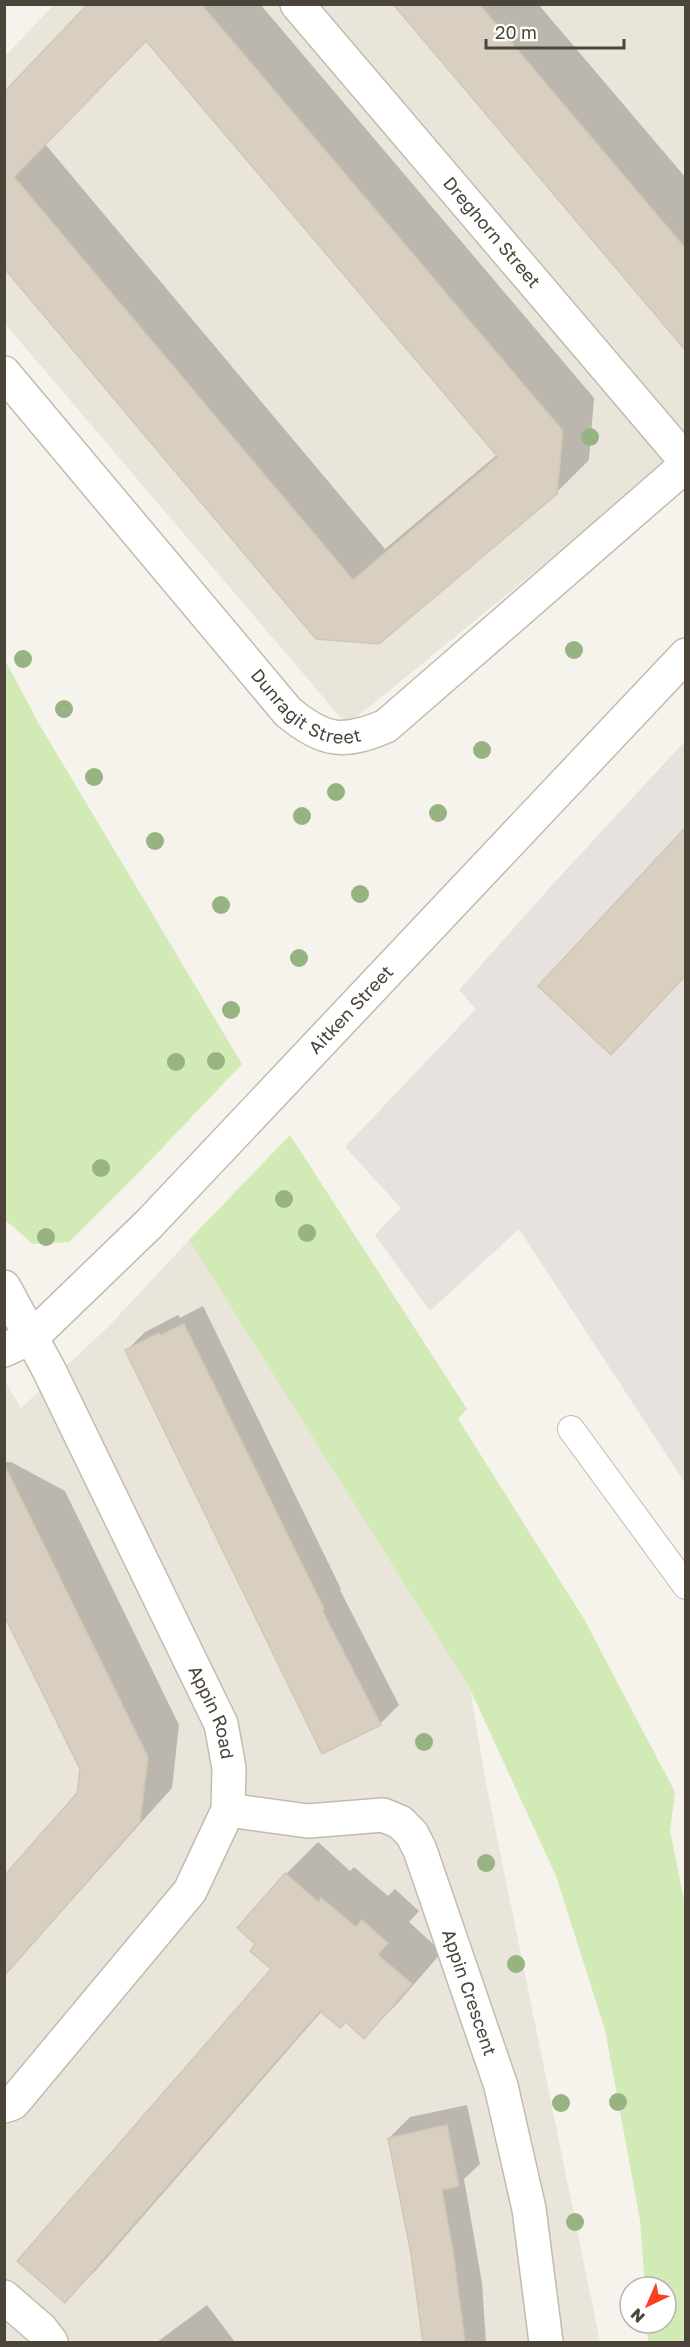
<svg xmlns="http://www.w3.org/2000/svg" width="690" height="2347" viewBox="0 0 690 2347" font-family="'Golos Text',sans-serif">
	<rect width="100%" height="100%" fill="#f6f3ec"/>
	<g fill="#eae5da">
		<polygon points="54,5 685,5 685,449 347,725 5,324 4,57"/>
		<polygon points="189,1240 470,1689 487,1788 600,2342 5,2342 4,1380 21,1408 107,1328"/>
	</g>
	<polygon fill="#e6e2dd" points="685,741 685,1483 519,1229 430,1311 375,1235 401,1208 345,1147 476,1009 459,990 553,884"/>
	<g fill="#d2eab5">
		<polygon points="5,660 39,724 242,1064 143,1168 69,1242 33,1244 5,1220"/>
		<polygon points="290,1135 467,1409 458,1419 584,1619 675,1792 670,1831 686,1910 685,2342 648,2342 647,2323 666,2323 666,2287 645,2287 640,2220 605,2030 556,1876 470,1689 189,1240"/>
	</g>
	<g fill="#0003" fill-rule="evenodd">
		<path d="M91 4H260L594 398 589 460 556 493 379 643 4 266V94ZM146 39 498 454 385 549 45 144Z"/>
		<polygon points="394,4 538,4 686,178 686,346"/>
		<polygon points="203,1306 341,1589 340,1590 399,1705 380,1724 127,1350 145,1332 178,1315 180,1318"/>
		<polygon points="4,1462 11,1462 65,1491 179,1725 172,1788 4,1976 4,1878 79,1794 82,1769 4,1611"/>
		<polygon points="318,1842 350,1871 354,1867 388,1896 395,1889 419,1911 409,1922 442,1952 396,2005 364,2037 346,2020 322,2011 97,2269 65,2301 274,1969 257,1944 286,1874"/>
		<polygon points="467,2105 480,2164 464,2179 482,2283 486,2342 424,2342 403,2198 389,2138 410,2117"/>
		<polygon points="207,2305 235,2342 157,2342"/>
	</g>
	<g fill="#d8cfc1" stroke="#d3c7b4" stroke-width="1.5" fill-rule="evenodd">
		<path d="M88 4H201L563 431 557 494 379 644 316 639 4 268V92ZM146 41 498 457 353 580 14 177Z"/>
		<polygon points="393,4 479,4 586,131 686,249 686,351"/>
		<polygon points="686,827 686,975 611,1055 538,986"/>
		<polygon points="184,1324 324,1609 322,1610 381,1725 322,1754 125,1350 159,1333 161,1335"/>
		<polygon points="4,1464 148,1757 140,1822 4,1976 4,1876 77,1793 80,1769 4,1615"/>
		<polygon points="285,1873 318,1902 321,1898 356,1927 362,1920 388,1943 378,1955 412,1984 364,2039 346,2022 340,2028 320,2011 65,2303 17,2261 271,1969 250,1951 255,1944 237,1928"/>
		<polygon points="447,2125 459,2186 442,2190 454,2258 465,2343 423,2343 411,2254 388,2138"/>
	</g>
	<g fill="none" stroke-linecap="round" stroke-linejoin="round">
		<defs>
			<polyline id="lane" points="571,1429 686,1586"/>
			<g id="street">
				<path id="s1" d="M297 4 686 461"/>
				<path id="s2" d="M4 373 288 712C324 742 344 744 386 726L686 465"/>
				<path id="s3" d="M4 1287 49 1370 221 1724 229 1768 228 1810 190 1891 13 2103 4 2106"/>
				<path id="s4" d="M4 1350 32 1337 149 1224 686 655"/>
				<path id="s5" d="M228 1810 308 1821 383 1815 400 1822 412 1834 420 1850 501 2086 529 2209 546 2342"/>
				<polyline points="4,2297 41,2329 51,2342"/>
			</g>
		</defs>
		<use href="#lane" stroke="#c2bbae" stroke-width="28"/>
		<use href="#street" stroke="#c2bbae" stroke-width="36"/>
		<use href="#lane" stroke="#fff" stroke-width="26"/>
		<use href="#street" stroke="#fff" stroke-width="33"/>
	</g>
	<g fill="#97b381">
		<circle cx="590" cy="437" r="9"/>
		<circle cx="574" cy="650" r="9"/>
		<circle cx="23" cy="659" r="9"/>
		<circle cx="64" cy="709" r="9"/>
		<circle cx="482" cy="750" r="9"/>
		<circle cx="94" cy="777" r="9"/>
		<circle cx="336" cy="792" r="9"/>
		<circle cx="438" cy="813" r="9"/>
		<circle cx="302" cy="816" r="9"/>
		<circle cx="155" cy="841" r="9"/>
		<circle cx="360" cy="894" r="9"/>
		<circle cx="221" cy="905" r="9"/>
		<circle cx="299" cy="958" r="9"/>
		<circle cx="231" cy="1010" r="9"/>
		<circle cx="216" cy="1061" r="9"/>
		<circle cx="176" cy="1062" r="9"/>
		<circle cx="101" cy="1168" r="9"/>
		<circle cx="284" cy="1199" r="9"/>
		<circle cx="307" cy="1233" r="9"/>
		<circle cx="46" cy="1237" r="9"/>
		<circle cx="424" cy="1742" r="9"/>
		<circle cx="486" cy="1863" r="9"/>
		<circle cx="516" cy="1964" r="9"/>
		<circle cx="618" cy="2102" r="9"/>
		<circle cx="561" cy="2103" r="9"/>
		<circle cx="575" cy="2222" r="9"/>
	</g>
	<g text-anchor="middle" stroke-width="4.5" stroke-linejoin="round" paint-order="stroke">
		<g font-size="18" fill="#4b4439" stroke="#fff">
			<text dy="6" stroke="none"><textPath href="#s1" startOffset="300">Dreghorn Street</textPath></text>
			<text dy="6" stroke="none"><textPath href="#s2" startOffset="456">Dunragit Street</textPath></text>
			<text dy="6" stroke="none"><textPath href="#s4" startOffset="488">Aitken Street</textPath></text>
			<text dy="6" stroke="none"><textPath href="#s3" startOffset="474">Appin Road</textPath></text>
			<text dy="6" stroke="none"><textPath href="#s5" startOffset="360">Appin Crescent</textPath></text>
		</g>
	</g>
	<rect width="690" height="2347" fill="none" stroke="#4b4439" stroke-width="12"/>
	<g transform="translate(648 2305) rotate(224)"><circle r="28" fill="#ffffff" stroke="#b7b4b0" stroke-width="1.5"/>
	<path d="M0-4.5L10 22L0 15L-10 22Z" fill="#fc3f1d"/>
	<text y="-9" font-size="16" font-weight="bold" text-anchor="middle" fill="#4b4439">N</text>
	</g>
	<path d="M486 39v9h138v-9" fill="none" stroke="#4b4439" stroke-width="3"/>
	<text x="495" y="39" font-size="18" fill="#4b4439" stroke="#ffffff" stroke-width="4.5" paint-order="stroke">20 m</text>
</svg>
